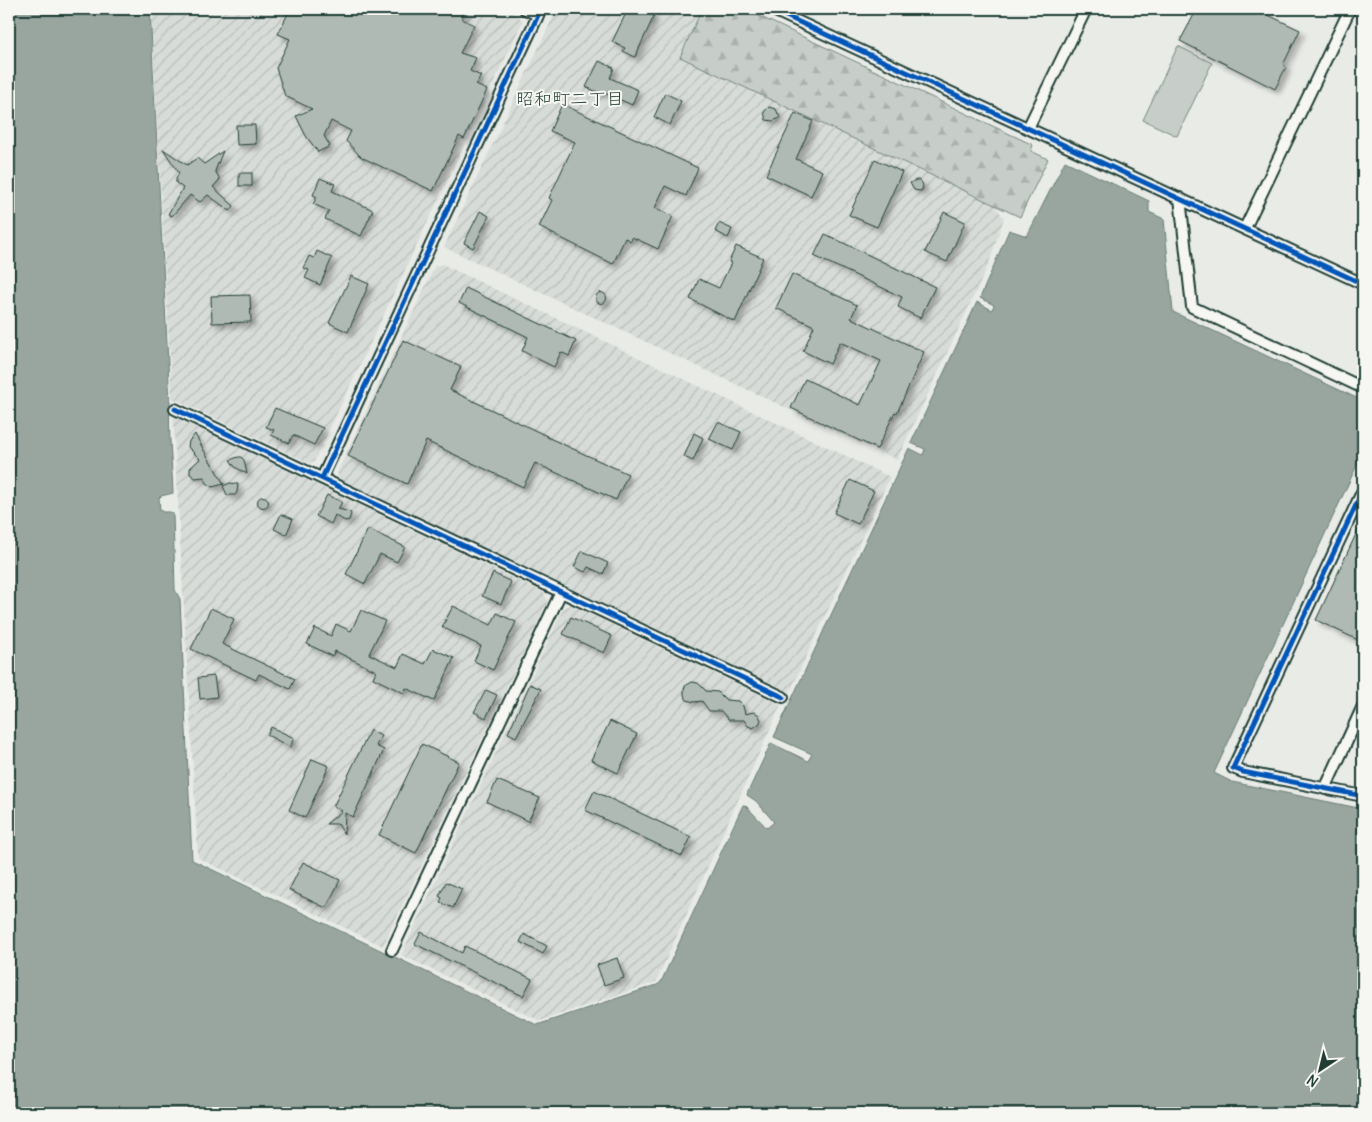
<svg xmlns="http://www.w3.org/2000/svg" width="1372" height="1122" viewBox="0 0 1372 1122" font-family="Delius,'Klee One',sans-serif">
	<defs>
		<pattern id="industrial-furrows" width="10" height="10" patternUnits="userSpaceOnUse" patternTransform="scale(1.25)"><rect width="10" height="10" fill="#d8dcd8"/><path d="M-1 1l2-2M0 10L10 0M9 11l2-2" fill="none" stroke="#b9beba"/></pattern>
		<pattern id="forest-firs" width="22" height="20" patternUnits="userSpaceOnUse" patternTransform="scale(1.25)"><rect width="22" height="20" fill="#c7cec9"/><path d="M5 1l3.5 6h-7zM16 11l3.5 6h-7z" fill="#aab2ad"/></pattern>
		<filter id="shadow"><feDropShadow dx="4.5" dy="4.5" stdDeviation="2.5" flood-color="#0004"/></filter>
	</defs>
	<rect width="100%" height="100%" fill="#e9ebe7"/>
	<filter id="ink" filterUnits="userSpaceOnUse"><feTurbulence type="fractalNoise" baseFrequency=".02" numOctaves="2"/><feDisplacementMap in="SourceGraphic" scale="10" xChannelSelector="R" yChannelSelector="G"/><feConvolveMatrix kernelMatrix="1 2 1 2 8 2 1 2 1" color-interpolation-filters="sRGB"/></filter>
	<g filter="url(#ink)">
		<g fill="url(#industrial-furrows)">
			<polygon points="151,9 504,9 518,16 523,21 314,462 309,463 172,398"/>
			<polygon points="557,9 702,9 680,56 994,204 1004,218 988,266 897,460 444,247"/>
			<polygon points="442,264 890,477 790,692 339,479 337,473 435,266"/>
			<polygon points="173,416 544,593 548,601 383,946 198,858"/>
			<polygon points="571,605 781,705 656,982 540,1021 401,955 564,607"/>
		</g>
		<polygon fill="url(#forest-firs)" stroke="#73867e" points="702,9 744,9 1033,145 1031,151 1048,159 1020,217 680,57"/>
		<polygon fill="#c7cec9" stroke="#73867e" points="1178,46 1212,63 1177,136 1143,120"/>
		<path fill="#99a6a0" stroke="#687c75" d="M9 9H150L170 403C168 432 172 463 173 493L161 496 159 498 160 510 163 512H170L173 513 175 590 180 599 192 860 537 1025 657 985 661 982 743 805H745L767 828 774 822 756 801 747 795 748 792 771 743 808 761 812 754 774 737 909 448 923 455 925 449 911 443 977 302 992 310 994 305 980 298 1009 230 1027 236 1065 161 1149 201V212L1164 219 1173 312 1363 401V452L1214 773 1232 782 1363 809V1113H9Z"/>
		<g fill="#b0bab5" stroke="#1f3d34" filter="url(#shadow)">
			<polygon points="290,9 466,9 462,19 474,25 460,53 476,58 470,71 481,76 476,85 487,90 464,139 459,136 433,191 361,157 346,141 351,131 331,121 324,136 330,146 318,152 306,136 296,116 312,109 285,96 276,68 290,39 278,34"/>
			<polygon points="628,9 640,9 654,16 635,57 623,51 625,48 612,42"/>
			<polygon points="1197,9 1266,9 1264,13 1300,30 1283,65 1286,67 1275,89 1180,41"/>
			<polygon points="599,61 614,68 610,78 638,90 632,105 603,92 602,94 586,87"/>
			<polygon points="665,93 681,101 670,125 654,117"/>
			<polygon points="562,104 698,168 686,196 665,186 655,208 673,216 658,249 632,237 631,241 625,238 613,264 539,227 552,200 549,198 575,142 550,131"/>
			<polygon points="769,107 776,109 780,118 773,121 766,120 764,112"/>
			<polygon points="795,113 813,121 796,159 822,171 811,196 766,175"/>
			<polygon points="236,125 255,125 256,144 237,145"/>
			<polygon points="163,149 187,165 197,158 204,164 223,151 215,171 220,179 213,187 234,206 230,211 208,195 200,202 190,195 172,216 168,214 183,188 176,183 176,179 179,173"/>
			<polygon points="875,159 902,172 877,227 849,215"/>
			<rect x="239" y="173" width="13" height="13"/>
			<polygon points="320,178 335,184 332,191 373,210 361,236 325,219 329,211 313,204 317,197 313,195"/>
			<polygon points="916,180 920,180 923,185 922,190 919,191 914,190 910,183"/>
			<polygon points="480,211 489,216 473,248 464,243"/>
			<polygon points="944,212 965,222 947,262 925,252"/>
			<polygon points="719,223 732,229 728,238 715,231"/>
			<polygon points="825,234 935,287 920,318 898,307 902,297 814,256"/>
			<polygon points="736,246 763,258 735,322 690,299 699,279 719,288 731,263 729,262"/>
			<polygon points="317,251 332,258 320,285 305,278 309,270 303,268 309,256 314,258"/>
			<polygon points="792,274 857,305 851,318 924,352 897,413 895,412 877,449 791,408 805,379 860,405 881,361 840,342 830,364 803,351 814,326 776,308"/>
			<polygon points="351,276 369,284 348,332 329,323"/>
			<polygon points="466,288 576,341 569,356 561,352 554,367 522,351 528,337 459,303"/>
			<circle cx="601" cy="298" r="5.5"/>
			<polygon points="250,295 251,322 212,323 211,296"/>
			<polygon points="403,340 461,367 450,390 547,436 547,437 628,474 616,500 535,463 523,487 426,441 407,484 348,456"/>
			<polygon points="275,408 323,428 314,445 293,435 289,443 271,435 274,430 266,427"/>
			<polygon points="718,422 741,432 733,450 709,439"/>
			<polygon points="694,433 703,438 693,461 684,457"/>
			<polygon points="195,434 206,454 224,484 212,487 207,483 204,477 195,478 190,474 190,468 200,459 188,447 189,441"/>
			<polygon points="238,457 241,457 244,460 247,474 235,467 230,460"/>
			<polygon points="850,480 874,491 858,524 834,513"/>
			<polygon points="230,483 238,484 237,492 235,495 227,495 223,486"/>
			<polygon points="327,495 342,502 338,509 350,512 351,514 349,520 345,521 335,515 331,524 316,516"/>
			<circle cx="263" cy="502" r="5.5"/>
			<polygon points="281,514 293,519 286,535 274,529"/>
			<polygon points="1363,519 1363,629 1358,640 1316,620"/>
			<polygon points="368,529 405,547 397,562 380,554 365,584 346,574"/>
			<polygon points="582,551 608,563 603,574 588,567 585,572 574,567"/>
			<polygon points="493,573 511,582 501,604 482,596"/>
			<polygon points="453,606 491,625 497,613 516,622 493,670 474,661 481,646 442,627"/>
			<polygon points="211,608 234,619 222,644 295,679 290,689 259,674 256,680 191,649"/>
			<polygon points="361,610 385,621 369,654 397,667 403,654 425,664 433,649 454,658 434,701 406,688 404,693 373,678 376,671 335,651 332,656 307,644 315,628 331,636 336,624 351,631"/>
			<polygon points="571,617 612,636 604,653 563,634"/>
			<polygon points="214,676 217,697 200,699 198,678"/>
			<polygon points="692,682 698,683 706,691 718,692 726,700 738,701 743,706 745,714 754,712 758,714 761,720 759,724 753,728 748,726 744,720 729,720 721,711 709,711 702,701 694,702 687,700 684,695 684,689 685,686"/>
			<polygon points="530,684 541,689 516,737 508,733"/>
			<polygon points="486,690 497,695 486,718 474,712"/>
			<polygon points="610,721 637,734 618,773 591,760"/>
			<polygon points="271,727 294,738 290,747 267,735"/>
			<polygon points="370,730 381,736 376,746 384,750 353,817 345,813 344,834 338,824 326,824 342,811 333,807"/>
			<polygon points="422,744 459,762 416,853 379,835"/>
			<polygon points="312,759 329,766 305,818 289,810"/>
			<polygon points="497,780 540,798 528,821 487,802"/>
			<polygon points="594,791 691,837 682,856 585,810"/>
			<polygon points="303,862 340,880 326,908 289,890"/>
			<polygon points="446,882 462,889 453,908 440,902 442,898 439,896"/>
			<polygon points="421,932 462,953 465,946 532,979 523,996 415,944"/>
			<polygon points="524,934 547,946 543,954 520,942"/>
			<polygon points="617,958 624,978 604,985 597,965"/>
		</g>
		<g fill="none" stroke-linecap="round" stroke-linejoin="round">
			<defs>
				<g id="minor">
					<polyline points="525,9 538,15"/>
					<polyline points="771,9 1363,284"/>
					<polyline points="1028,128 1086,9"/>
					<polyline points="1180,198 1192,307 1363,388"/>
					<polyline points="1245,228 1350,9"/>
					<polyline points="175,409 783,697"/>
					<polyline points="322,478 541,9"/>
					<polyline points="1363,490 1233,768 1243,772 1363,796"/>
					<polyline points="1325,789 1363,706"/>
					<polyline points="392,950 561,592"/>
				</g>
			</defs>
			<use href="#minor" stroke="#1f3d34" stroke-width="14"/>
			<use href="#minor" stroke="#f6f6f2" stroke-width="10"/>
			<defs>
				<g id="cycleway">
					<polyline points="771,9 1363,284"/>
					<polyline points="175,409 783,697"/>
					<polyline points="322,478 541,9"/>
					<polyline points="1363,490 1233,768 1243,772 1363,796"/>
				</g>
			</defs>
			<use href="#cycleway" stroke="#f6f6f2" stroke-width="8"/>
			<use href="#cycleway" stroke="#0057b8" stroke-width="5"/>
		</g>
	</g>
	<g text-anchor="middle" stroke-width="4" stroke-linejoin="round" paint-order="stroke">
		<g font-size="18" fill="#1f3d34" stroke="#f6f6f2">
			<text x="570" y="105">昭和町二丁目</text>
		</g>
	</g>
	<rect width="1372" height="1122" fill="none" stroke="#f6f6f2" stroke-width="30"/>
	<rect x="15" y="15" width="1342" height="1092" fill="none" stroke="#1f3d34" stroke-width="2" filter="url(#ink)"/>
	<g transform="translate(1320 1070) rotate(215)" stroke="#f6f6f2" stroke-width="4" paint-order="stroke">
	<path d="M0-4L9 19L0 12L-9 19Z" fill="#1f3d34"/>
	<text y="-8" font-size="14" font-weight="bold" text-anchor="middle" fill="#1f3d34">N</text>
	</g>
</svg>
